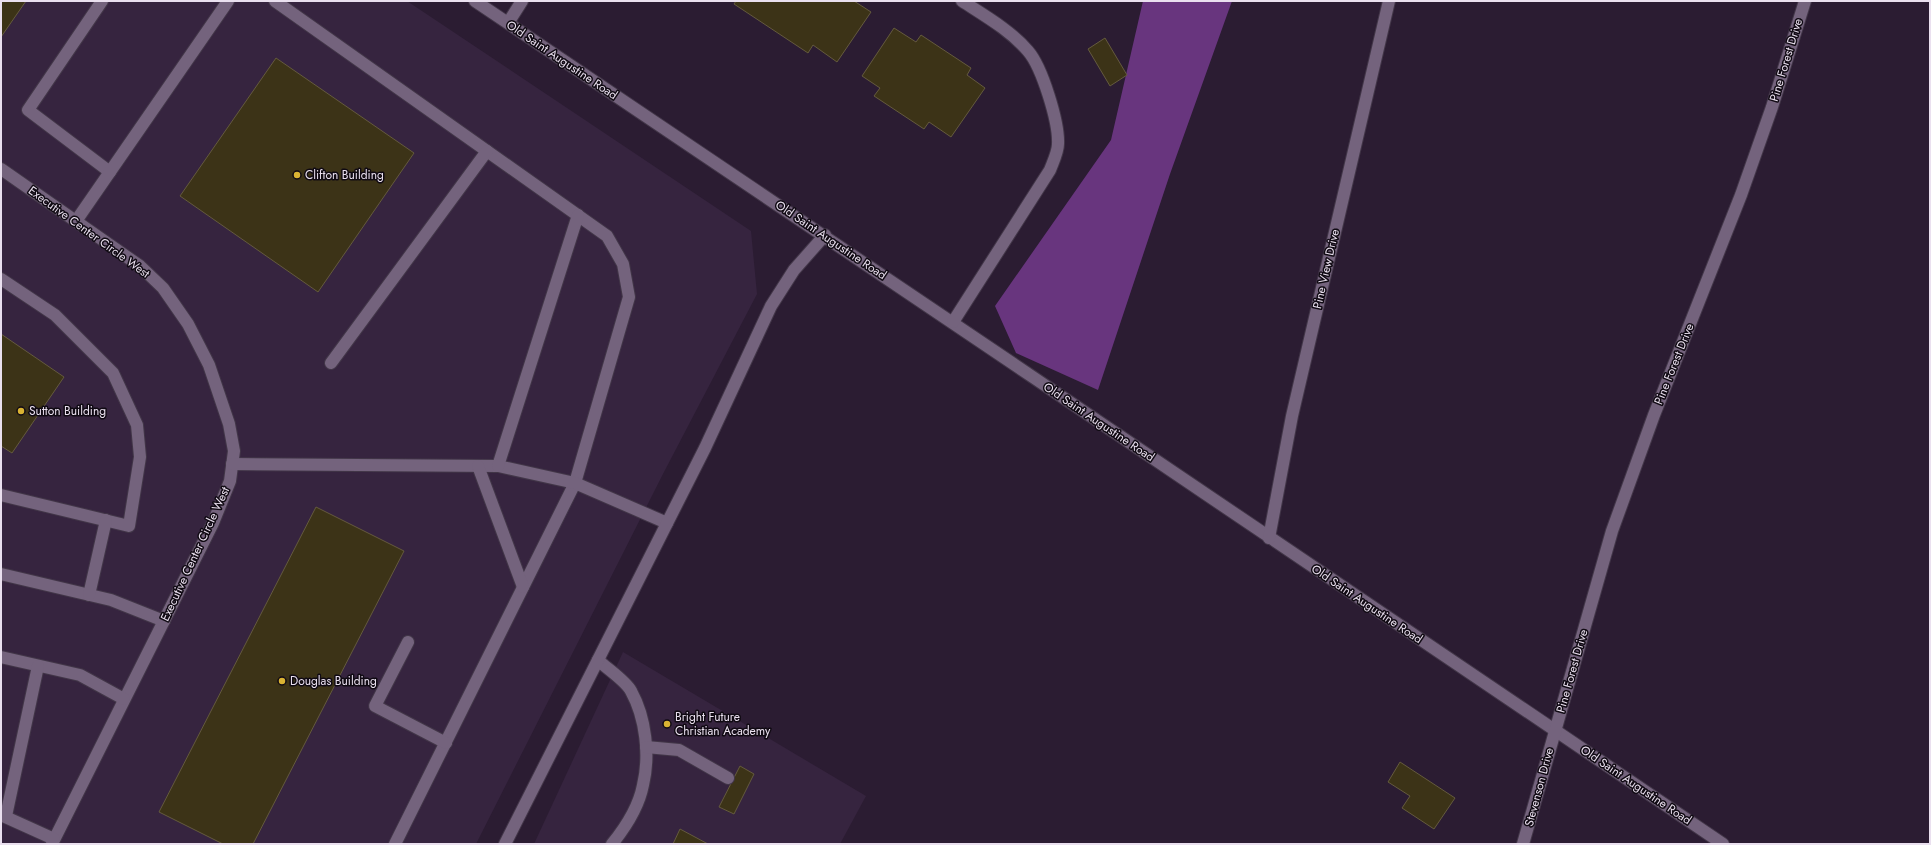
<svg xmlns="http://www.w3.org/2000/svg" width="1931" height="845" viewBox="0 0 1931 845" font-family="Jost,sans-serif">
	<rect width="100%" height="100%" fill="#2b1c32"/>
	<g fill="#36243f">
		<polygon points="1,1 407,1 751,231 757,294 664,472 476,844 1,844"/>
		<polygon points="623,652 866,796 840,844 534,844"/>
	</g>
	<polygon fill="#68357e" points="1143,1 1232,1 1170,174 1098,390 1016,353 995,306 1111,140"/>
	<g fill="#3c3317" stroke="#645a3e">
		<polygon points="1,1 26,1 1,37"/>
		<polygon points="736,1 854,1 871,12 837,62 813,45 808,53 734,4"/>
		<polygon points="894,28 916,42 921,35 971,68 967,75 985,88 951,137 929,122 924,129 874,96 880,88 862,76"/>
		<polygon points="1105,38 1127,75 1110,86 1088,49"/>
		<polygon points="276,58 414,153 318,292 180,196"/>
		<polygon points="1,334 64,377 12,453 1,446"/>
		<polygon points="316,507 404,551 253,844 223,844 159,812"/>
		<polygon points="1400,762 1455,798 1434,829 1402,808 1410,796 1388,782"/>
		<polygon points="740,766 754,774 734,814 719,807"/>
		<polygon points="680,829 708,844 673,844"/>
	</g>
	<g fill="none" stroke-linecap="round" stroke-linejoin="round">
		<defs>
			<g id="minor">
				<polyline points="102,1 28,110 110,172"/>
				<polyline points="275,1 607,236 623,264 629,297 575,483 395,844"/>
				<path d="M475 1C892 280 1307 564 1723 844"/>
				<polyline points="508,23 522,1"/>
				<polyline points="1,169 140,266 163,288 188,324 209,365 229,424 234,451 230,481 213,523 52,844"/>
				<polyline points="76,221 228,1"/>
				<polyline points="1,279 55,315 113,373 137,425 140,457 129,526 1,495"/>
				<path d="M953 322 1050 170C1053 162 1058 152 1058 144 1059 122 1042 67 1028 51 1010 30 985 16 962 1"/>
				<polyline points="331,363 487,151"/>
				<polyline points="232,464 498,466 575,483 667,523"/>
				<polyline points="478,466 523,587"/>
				<polyline points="498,466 578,215"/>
				<polyline points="1269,538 1292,416 1389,1"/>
				<polyline points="1,574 111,600 164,621"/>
				<polyline points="89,595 106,520"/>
				<polyline points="408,642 375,706 446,743"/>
				<polyline points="1,657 80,675 124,699"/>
				<path d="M598 660C606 668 626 681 631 691 646 718 650 756 643 785 639 806 625 828 612 844"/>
				<polyline points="646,747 679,750 728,778"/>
				<polyline points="1,815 54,839"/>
				<polyline points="6,816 38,666"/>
				<polyline points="505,844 705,448 771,306 794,270 825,235"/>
				<polyline points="1523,844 1612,531 1654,415 1741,195 1772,107 1805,1"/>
			</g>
		</defs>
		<use href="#minor" stroke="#423648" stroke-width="14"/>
		<use href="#minor" stroke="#74637d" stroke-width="12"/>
	</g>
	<g fill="#dab333" stroke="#100a13" stroke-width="1.5">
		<circle cx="297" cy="175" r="4"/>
		<circle cx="21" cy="411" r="4"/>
		<circle cx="282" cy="681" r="4"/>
		<circle cx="667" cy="724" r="4"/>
	</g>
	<g text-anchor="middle" stroke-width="3" stroke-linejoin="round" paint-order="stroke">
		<g font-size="12" fill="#eae0ef" stroke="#100a13">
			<text transform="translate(562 60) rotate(34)" y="4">Old Saint Augustine Road</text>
			<text transform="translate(1786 60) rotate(-73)" y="4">Pine Forest Drive</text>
			<text transform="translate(89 232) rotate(36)" y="4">Executive Center Circle West</text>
			<text transform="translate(831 240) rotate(34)" y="4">Old Saint Augustine Road</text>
			<text transform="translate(1326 269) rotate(-77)" y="4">Pine View Drive</text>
			<text transform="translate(1674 364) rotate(-68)" y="4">Pine Forest Drive</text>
			<text transform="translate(1099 422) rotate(34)" y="4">Old Saint Augustine Road</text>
			<text transform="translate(195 554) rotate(-65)" y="4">Executive Center Circle West</text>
			<text transform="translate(1367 604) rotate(34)" y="4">Old Saint Augustine Road</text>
			<text transform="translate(1572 671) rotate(-74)" y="4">Pine Forest Drive</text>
			<text transform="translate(1636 785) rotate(34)" y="4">Old Saint Augustine Road</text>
			<text transform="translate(1539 787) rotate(-75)" y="4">Stevenson Drive</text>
		</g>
		<g font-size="12" fill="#eae0ef" stroke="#100a13" text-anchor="start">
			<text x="305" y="179">Clifton Building</text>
			<text x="29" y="415">Sutton Building</text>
			<text x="290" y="685">Douglas Building</text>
			<text x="675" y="721">Bright Future<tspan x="675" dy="14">Christian Academy</tspan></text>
		</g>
	</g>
	<rect width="1931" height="845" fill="none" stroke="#eae0ef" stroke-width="4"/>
</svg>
